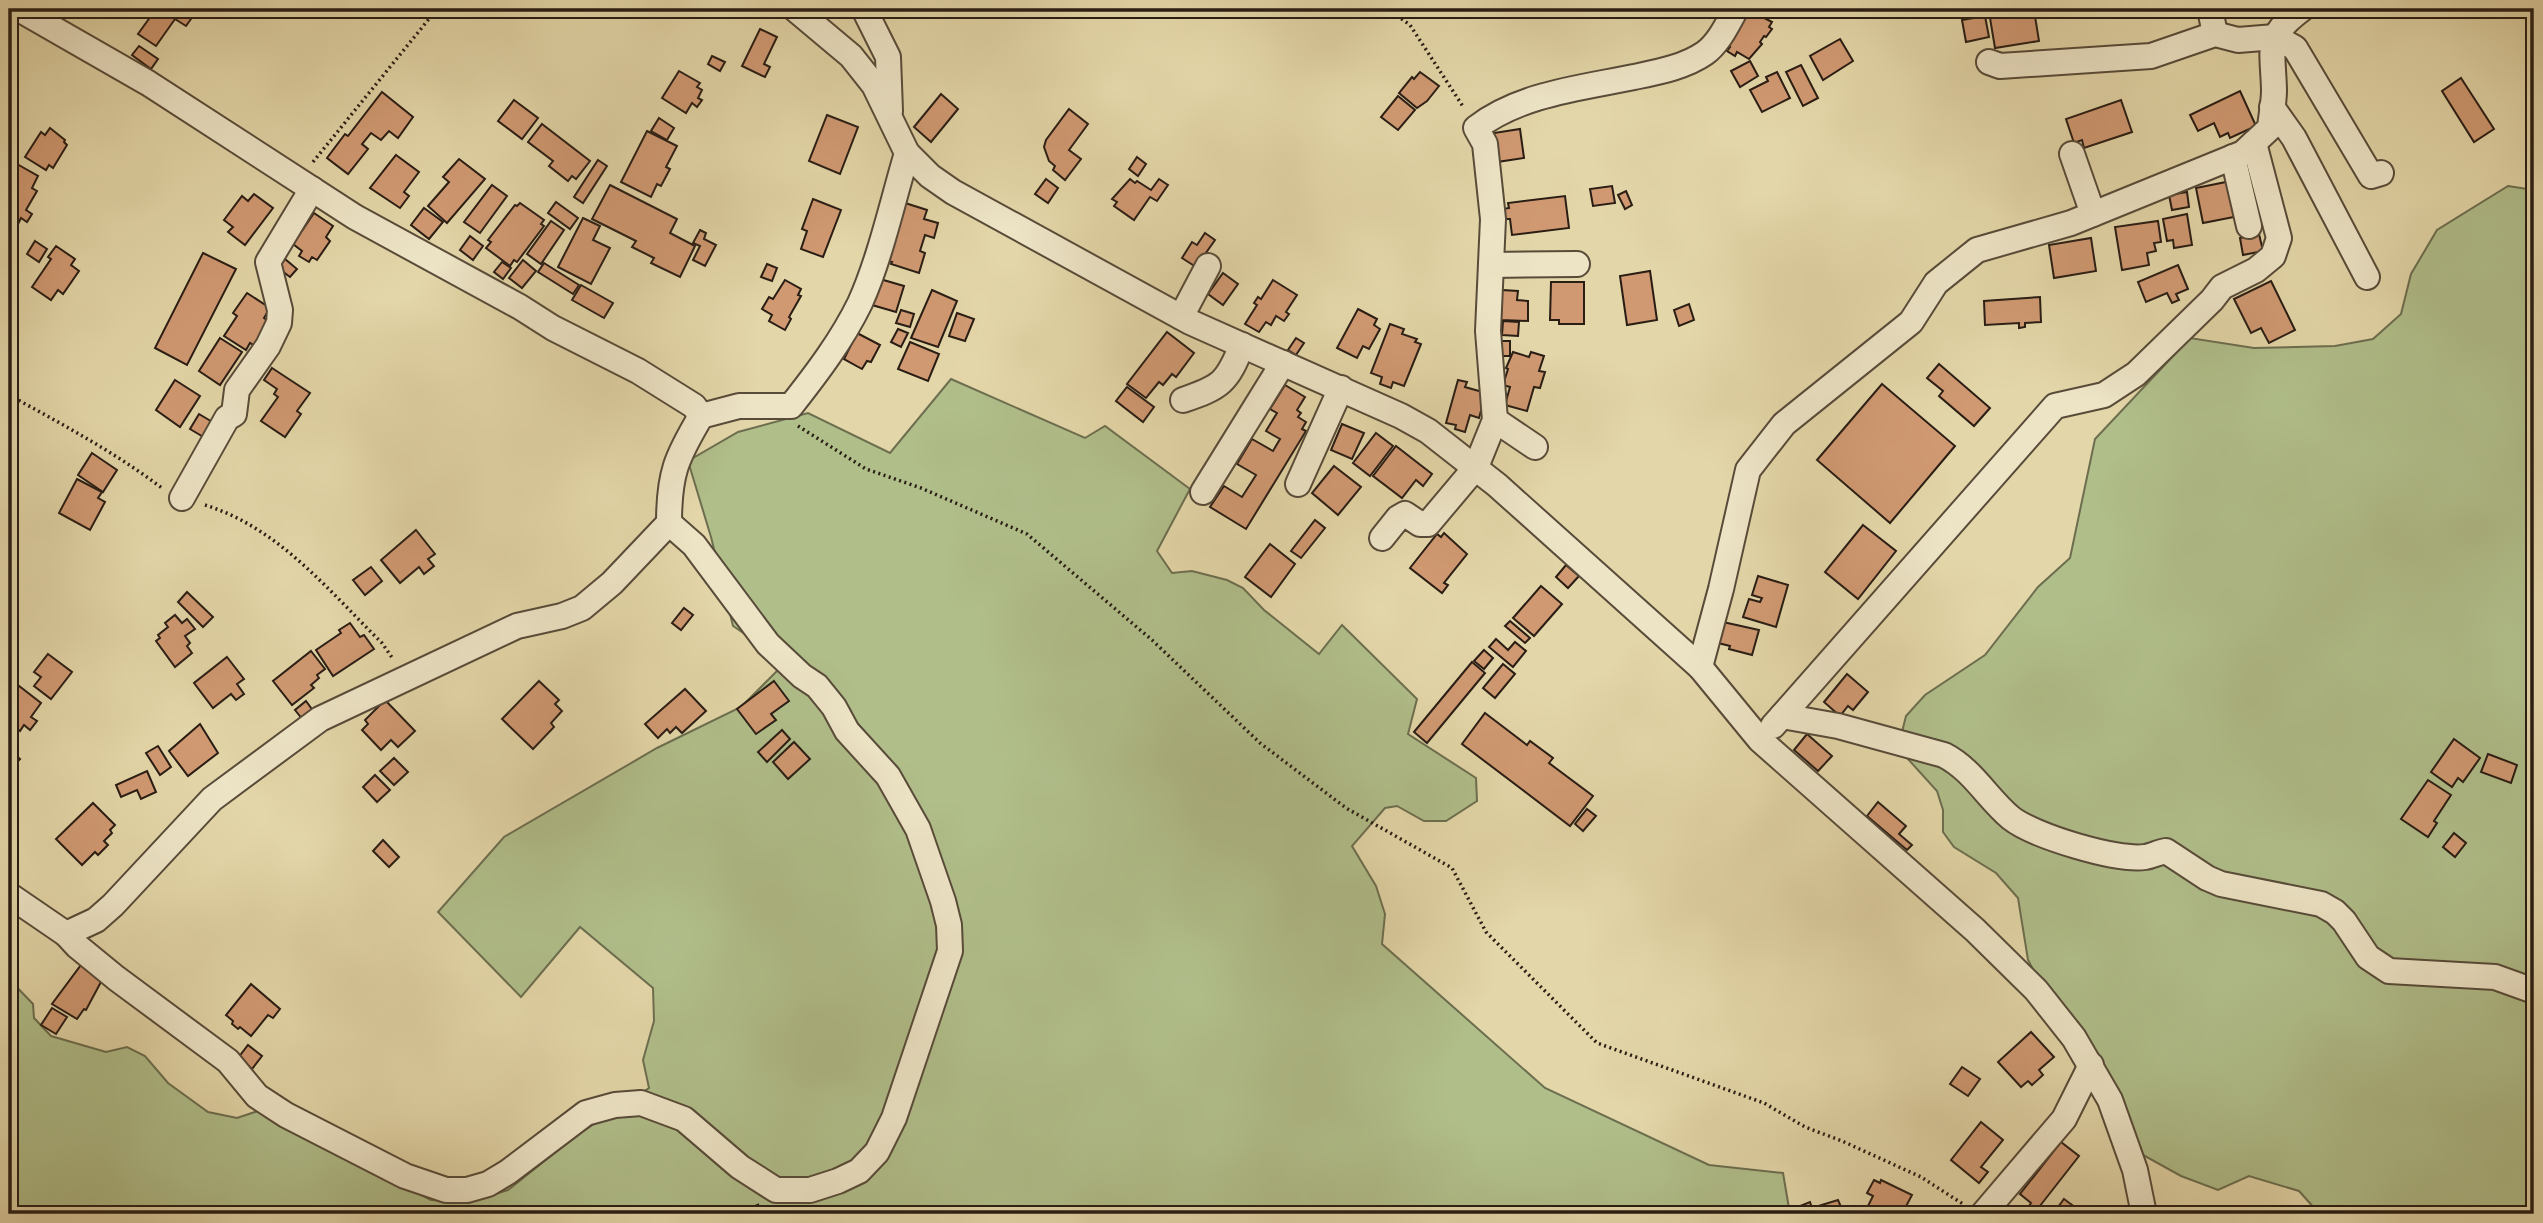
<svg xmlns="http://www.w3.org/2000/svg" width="2543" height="1223" viewBox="0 0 2543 1223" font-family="'Gentium Book Plus',serif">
	<rect width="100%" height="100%" fill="#e3d6a8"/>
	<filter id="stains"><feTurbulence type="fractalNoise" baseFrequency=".00286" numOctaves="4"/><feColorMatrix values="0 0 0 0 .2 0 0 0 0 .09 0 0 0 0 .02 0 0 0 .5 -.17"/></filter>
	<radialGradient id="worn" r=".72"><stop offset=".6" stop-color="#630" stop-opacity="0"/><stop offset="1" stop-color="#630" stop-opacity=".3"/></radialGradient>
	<g fill="#b0be8a" stroke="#6c6e4f" stroke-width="2">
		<polygon points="2508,186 2534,190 2534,1214 2317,1214 2316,1210 2299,1191 2249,1176 2218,1190 2181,1176 2143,1155 2127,1116 2042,986 2028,960 2018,898 1996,873 1954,847 1943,832 1943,810 1937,791 1898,748 1906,716 1925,695 1985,655 2038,587 2070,558 2095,439 2190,338 2254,348 2335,346 2373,339 2401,314 2411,274 2437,230"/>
		<polygon points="951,379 1085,438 1105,426 1190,489 1157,551 1172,573 1192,571 1227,580 1243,588 1264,610 1319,654 1342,625 1417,699 1408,734 1476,778 1477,801 1446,821 1424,821 1397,806 1385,808 1352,846 1376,886 1385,914 1382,944 1545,1088 1709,1165 1783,1173 1790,1214 9,1214 9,979 33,1004 34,1018 51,1036 106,1052 127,1047 145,1056 168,1083 208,1112 237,1118 258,1111 431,1200 469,1202 508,1190 577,1135 649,1088 643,1060 654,1021 653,988 580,927 521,997 438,912 504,837 657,748 741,707 786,662 733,626 711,537 688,461 738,432 808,413 890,453"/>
	</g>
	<g fill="#d09972" stroke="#291d14" stroke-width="2">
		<polygon points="156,9 155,9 198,9 186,26 175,19 156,46 138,34"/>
		<polygon points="1747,9 1772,22 1769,27 1772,29 1766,37 1764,36 1760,42 1762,44 1749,59 1737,52 1735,56 1727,51 1730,47 1726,45"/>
		<polygon points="2034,10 2039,41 1995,48 1990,18"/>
		<polygon points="1985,16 1989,37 1966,42 1962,20"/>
		<polygon points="760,29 777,37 764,64 770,67 765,77 742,66"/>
		<polygon points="1840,39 1853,61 1823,80 1810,56"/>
		<polygon points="139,46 158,59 151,69 132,55"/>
		<polygon points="712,56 725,62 720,71 708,64"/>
		<polygon points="1750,61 1758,76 1740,87 1731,71"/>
		<polygon points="1801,65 1818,98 1803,106 1786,72"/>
		<polygon points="679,71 700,83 697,87 702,90 698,98 702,100 697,107 692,103 686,113 662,98"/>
		<polygon points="1420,72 1439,86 1427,101 1417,108 1399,93 1412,77 1414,79"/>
		<polygon points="1777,72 1790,98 1762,112 1750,90 1768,81 1766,77"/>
		<polygon points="2461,78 2494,129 2474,142 2442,91"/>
		<polygon points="2240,91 2256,126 2230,138 2228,133 2220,137 2214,123 2198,131 2190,115"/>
		<polygon points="382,92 413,117 398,138 389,131 381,140 371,133 362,144 368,149 348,174 327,158 345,134 348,136"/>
		<polygon points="941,94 958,109 931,142 914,127"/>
		<polygon points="1398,96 1415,110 1398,130 1381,117"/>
		<polygon points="514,100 538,118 522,139 498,121"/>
		<polygon points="2121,100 2132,132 2084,148 2082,140 2074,143 2066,119"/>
		<polygon points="1069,109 1088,124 1069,150 1081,159 1065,180 1053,170 1055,166 1049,161 1044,147 1046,140"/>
		<polygon points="827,115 858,127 840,174 809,161"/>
		<polygon points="659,118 674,128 667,140 651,131"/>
		<polygon points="542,124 590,161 576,179 572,176 568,181 549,166 553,161 528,142"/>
		<polygon points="50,128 65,140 64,142 67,145 53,168 49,165 46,170 25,157 41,132 45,135"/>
		<polygon points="1520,129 1524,158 1497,162 1494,133"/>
		<polygon points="647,131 677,146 666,167 670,169 661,186 657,184 651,197 621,182"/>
		<polygon points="396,155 419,172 404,192 409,196 400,208 370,188"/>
		<polygon points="1137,157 1146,164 1138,176 1129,169"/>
		<polygon points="459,159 485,179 447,223 428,206 449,182 443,177"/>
		<polygon points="598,160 607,166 583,203 574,197"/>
		<polygon points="17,164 38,176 32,188 37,191 26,210 32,214 27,222 21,218 18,224 9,219 9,179"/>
		<polygon points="1046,179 1058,188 1048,203 1035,194"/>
		<polygon points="1130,179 1135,183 1137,181 1151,190 1159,179 1168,185 1157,201 1150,197 1134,220 1114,206 1117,202 1112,199"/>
		<polygon points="2231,181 2239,216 2203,223 2196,188"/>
		<polygon points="492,185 507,196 480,233 464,222"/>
		<polygon points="610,185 677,219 670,233 695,246 680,277 651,263 654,258 632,247 636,241 592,219"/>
		<polygon points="1612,186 1615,203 1593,206 1590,189"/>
		<polygon points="1626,191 1632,205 1625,209 1618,195"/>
		<polygon points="2187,192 2189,207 2172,210 2169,195"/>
		<polygon points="254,194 273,208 245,245 228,232 233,227 224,220 242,196 248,201"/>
		<polygon points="1565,196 1569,228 1512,235 1510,219 1504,219 1503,209 1509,208 1508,203"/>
		<polygon points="813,199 841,210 823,257 801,249 807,231 802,229"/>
		<polygon points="556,202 578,218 570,229 548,213"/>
		<polygon points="902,202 927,210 924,219 938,223 934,238 925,235 920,251 925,253 919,273 891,264 892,262 884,260"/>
		<polygon points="520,203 544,220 541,224 544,226 517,262 514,260 510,266 486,248 491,242 488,240 515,205 517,206"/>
		<polygon points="424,208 443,222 429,239 411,225"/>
		<polygon points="314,213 333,226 326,237 330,241 317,260 312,257 309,262 299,256 302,251 293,244"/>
		<polygon points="2187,214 2192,245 2174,248 2173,240 2167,241 2163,219"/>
		<polygon points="583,218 600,226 593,240 610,248 591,284 558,267"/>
		<polygon points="551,221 564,230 541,264 527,254"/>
		<polygon points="2158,221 2161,242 2154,243 2156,251 2147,253 2149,265 2122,270 2115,227"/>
		<polygon points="700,230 706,233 704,239 716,245 705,266 693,260 700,246 693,243"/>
		<polygon points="1205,233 1215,240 1196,267 1182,258 1192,242 1197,245"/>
		<polygon points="2259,234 2263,251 2243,255 2240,238"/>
		<polygon points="470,236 483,246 473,260 460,250"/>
		<polygon points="2091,238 2096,271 2054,278 2049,245"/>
		<polygon points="35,241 47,249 39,262 27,254"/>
		<polygon points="56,246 75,259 71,265 79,271 63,294 58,290 51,300 32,287 51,259 48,257"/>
		<polygon points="203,253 236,269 187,365 155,348"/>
		<polygon points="285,259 297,269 290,277 278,268"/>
		<polygon points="523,260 536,271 522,288 509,278"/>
		<polygon points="502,262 511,268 503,279 494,272"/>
		<polygon points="544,263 579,285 573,294 538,272"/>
		<polygon points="767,264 777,268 772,281 761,277"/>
		<polygon points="2178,265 2188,289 2176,294 2179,300 2172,303 2167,293 2146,302 2138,282"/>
		<polygon points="1650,271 1657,320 1627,325 1620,276"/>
		<polygon points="1223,273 1238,284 1223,305 1208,294"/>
		<polygon points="880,279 904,286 896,312 872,305"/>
		<polygon points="785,280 801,289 798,295 801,296 789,317 791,319 785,330 769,321 772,315 762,309 769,297 773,299"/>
		<polygon points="1273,280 1297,295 1286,312 1289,314 1284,321 1276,316 1271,325 1266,322 1259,332 1245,324 1257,305 1254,303 1258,297 1261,299"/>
		<polygon points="2271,281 2295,330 2269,343 2261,328 2251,333 2234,299"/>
		<polygon points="1551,282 1584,282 1584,324 1559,324 1559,320 1550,320"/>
		<polygon points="581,285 613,303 604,318 572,300"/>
		<polygon points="932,290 957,301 938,347 911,338"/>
		<polygon points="1502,290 1518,291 1517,300 1528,301 1528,321 1501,320"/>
		<polygon points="247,293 270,308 264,318 271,323 255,346 250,343 246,350 224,336 237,316 233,313"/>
		<polygon points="2040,297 2041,322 2025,323 2025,327 2019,328 2019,323 1985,325 1984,301"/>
		<polygon points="1689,304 1694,320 1679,326 1674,310"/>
		<polygon points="1358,309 1377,319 1374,325 1380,329 1369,349 1363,346 1357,358 1337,348"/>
		<polygon points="901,310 914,314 910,327 896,323"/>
		<polygon points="957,313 974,319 965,341 949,336"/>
		<polygon points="1503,321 1519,322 1518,336 1502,335"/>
		<polygon points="1390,324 1404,329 1402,334 1417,339 1415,342 1421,344 1404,386 1393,382 1391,388 1380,384 1382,377 1371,373"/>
		<polygon points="898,329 908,333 901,347 891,342"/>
		<polygon points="1167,332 1194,353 1176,377 1172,374 1163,385 1159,382 1146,398 1127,384"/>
		<polygon points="857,333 880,345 871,362 867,361 862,369 844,359"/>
		<polygon points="220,338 242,352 220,385 199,371"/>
		<polygon points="1296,338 1304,343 1296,355 1288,350"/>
		<rect x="1498" y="341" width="12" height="15"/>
		<polygon points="910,342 939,354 928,381 898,369"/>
		<polygon points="1513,352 1529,357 1531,352 1544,356 1539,371 1545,372 1540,388 1534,387 1527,411 1505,405 1510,387 1503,385 1508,369 1506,368"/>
		<polygon points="1939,364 1990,408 1974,426 1939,396 1943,391 1927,378"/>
		<polygon points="272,368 310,393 297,411 301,414 285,437 261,421 278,397 274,394 277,389 264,380"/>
		<polygon points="175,380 200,396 180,427 156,410"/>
		<polygon points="1458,380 1467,382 1465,387 1486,393 1479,418 1470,415 1465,432 1455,429 1456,425 1446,423"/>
		<polygon points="1882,384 1955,446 1890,523 1817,460"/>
		<polygon points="1285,385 1305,397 1297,410 1301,413 1298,417 1306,422 1302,429 1306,431 1246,529 1210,507 1224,486 1242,497 1256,475 1237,464 1252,439 1273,451 1280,439 1266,431 1277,413 1270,409"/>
		<polygon points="1127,387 1154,407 1143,422 1116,401"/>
		<polygon points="199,414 214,423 205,438 190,429"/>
		<polygon points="1342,424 1364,433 1352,459 1331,450"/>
		<polygon points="1376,433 1393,446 1370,476 1353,463"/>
		<polygon points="1396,446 1432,474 1423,486 1416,480 1402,498 1373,476"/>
		<polygon points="92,453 117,470 103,492 78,475"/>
		<polygon points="1334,466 1361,487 1338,515 1312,493"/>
		<polygon points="77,479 102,492 98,498 105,502 90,530 59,513"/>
		<polygon points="1315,520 1325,528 1301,558 1291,551"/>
		<polygon points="1863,525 1896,551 1858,599 1825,572"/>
		<polygon points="416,530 435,554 428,559 434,566 424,574 419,567 400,583 381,560"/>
		<polygon points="1444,533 1467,554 1444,583 1448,585 1442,593 1410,568 1437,534 1441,537"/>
		<polygon points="1270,544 1295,564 1271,597 1245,577"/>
		<polygon points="1566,565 1579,576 1568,588 1556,577"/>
		<polygon points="371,567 382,581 365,595 353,580"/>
		<polygon points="1758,576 1788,585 1776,627 1743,617 1749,599 1760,602 1762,598 1752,595"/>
		<polygon points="1541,586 1562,604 1534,636 1513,618"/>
		<polygon points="187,592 213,617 203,627 178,602"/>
		<polygon points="684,608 693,615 681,630 672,623"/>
		<polygon points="175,615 182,623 187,619 195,629 185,636 190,643 187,646 192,653 175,667 156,641 160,638 158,635 168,627 165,623"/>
		<polygon points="1510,621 1530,638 1525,643 1505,626"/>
		<polygon points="1723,622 1759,630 1752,655 1729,649 1730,646 1718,643"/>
		<polygon points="350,623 360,637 364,635 374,649 333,676 316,650 341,633 339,630"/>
		<polygon points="1496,639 1508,650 1515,642 1526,651 1513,667 1489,647"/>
		<polygon points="1484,650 1493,658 1484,669 1474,661"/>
		<polygon points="311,651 325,669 317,675 319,678 311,685 314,688 292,705 273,681"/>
		<polygon points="48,654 72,672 51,699 34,686 41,677 34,672"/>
		<polygon points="227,657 244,679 237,684 244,694 236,700 231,694 213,708 194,683"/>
		<polygon points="1472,662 1485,673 1427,743 1414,732"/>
		<polygon points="1503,664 1515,674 1495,698 1483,688"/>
		<polygon points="1847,674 1868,692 1853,710 1848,706 1840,716 1824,702"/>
		<polygon points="539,681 559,700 555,704 562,711 551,723 554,727 533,749 502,719"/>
		<polygon points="774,681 789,701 771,714 776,720 756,734 737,709"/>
		<polygon points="14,682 41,703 31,717 37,721 30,730 24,725 20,731 16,728 9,736 9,688"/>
		<polygon points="685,689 706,711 682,733 676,727 670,733 667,729 658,738 645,724"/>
		<polygon points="385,700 415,731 398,747 391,740 381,750 362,730 368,724 365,720"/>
		<polygon points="306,701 314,712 303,720 295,710"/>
		<polygon points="1485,713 1527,745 1530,741 1553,758 1549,763 1593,796 1570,826 1462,744"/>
		<polygon points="200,724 218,753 188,776 169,751"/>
		<polygon points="782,730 790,739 767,762 758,752"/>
		<polygon points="1807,734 1832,756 1818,771 1794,750"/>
		<polygon points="2454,739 2480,758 2463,782 2458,778 2452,787 2431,772"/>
		<polygon points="794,742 810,759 788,779 773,762"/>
		<polygon points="158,746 171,767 160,775 146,753"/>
		<polygon points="9,749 20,759 9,771"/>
		<polygon points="2488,754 2517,765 2511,783 2481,772"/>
		<polygon points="394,758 408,772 394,785 380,771"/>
		<polygon points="147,771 156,792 141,799 137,790 121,797 116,785"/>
		<polygon points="375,775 390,790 377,802 363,787"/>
		<polygon points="2428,780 2451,795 2434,821 2437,823 2428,837 2401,819"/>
		<polygon points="1878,802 1906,826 1899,834 1912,845 1907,850 1867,816"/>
		<polygon points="93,803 115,825 110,830 112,833 104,841 108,845 98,855 95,852 82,865 56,839"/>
		<polygon points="1587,809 1596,816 1583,831 1575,824"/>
		<polygon points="2454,833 2466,843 2455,857 2443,847"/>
		<polygon points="383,840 399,857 389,867 373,851"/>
		<polygon points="81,965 102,980 86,1010 84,1009 77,1019 52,1004"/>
		<polygon points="251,984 280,1009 273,1018 268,1015 251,1036 240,1027 238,1029 232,1024 233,1021 226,1015"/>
		<polygon points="52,1008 67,1017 56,1034 41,1025"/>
		<polygon points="2031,1032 2054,1057 2039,1070 2043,1075 2032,1085 2028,1081 2021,1087 1998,1062"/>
		<polygon points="248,1045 262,1056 252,1069 238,1058"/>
		<polygon points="1962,1067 1980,1079 1968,1096 1950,1084"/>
		<polygon points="1981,1122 2003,1140 1981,1167 1988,1172 1979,1183 1951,1160"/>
		<polygon points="2061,1142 2079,1156 2036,1211 2029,1206 2031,1203 2020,1194"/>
		<polygon points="1874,1180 1880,1183 1881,1180 1912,1195 1902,1214 1864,1214 1873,1196 1867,1193"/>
		<polygon points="2064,1199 2076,1208 2071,1214 2053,1214"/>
		<polygon points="1838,1200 1844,1214 1792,1214 1790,1210 1810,1202 1812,1208"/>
	</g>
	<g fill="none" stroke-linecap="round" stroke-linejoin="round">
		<defs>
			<g id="street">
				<polyline points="19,9 148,83 355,217 520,307 553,328 638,371 694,406 701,416"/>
				<polyline points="795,9 851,56 874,85 907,153 930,176 953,192 1190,322 1401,416 1428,431 1497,485 1700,667 1760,740 1975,930 2036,990 2074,1038 2110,1100 2135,1170 2144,1214"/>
				<polyline points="864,9 888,57 890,111"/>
				<polyline points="2210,9 2215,34"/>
				<polyline points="1989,62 2000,66 2151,56 2215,34 2238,40 2275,37 2295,48 2371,176 2381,173"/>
				<polyline points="2272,107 2294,138 2367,277"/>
				<polyline points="2072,154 2093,214"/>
				<polyline points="2233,157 2249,226"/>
				<polyline points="1491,265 1577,264"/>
				<polyline points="1181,317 1208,266"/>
				<path d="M1183 400C1221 387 1227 383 1242 345"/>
				<polyline points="1495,420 1535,447"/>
				<polyline points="1298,484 1341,388"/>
				<polyline points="1203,492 1283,363"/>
				<polyline points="182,498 227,418 234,414 237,390 268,346 279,323 280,310 268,262 312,189"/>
				<path d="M1382 538 1398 518 1405 514 1420 524H1428L1476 467 1495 420 1488 331 1493 219 1485 144 1476 128C1520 94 1581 88 1634 77 1658 72 1685 67 1705 53 1719 43 1728 23 1736 9"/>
				<path d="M1700 667 1721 589 1748 470 1784 424 1911 322 1936 283 1977 250 2071 223 2243 153 2270 128C2271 116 2274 103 2274 90 2273 48 2264 37 2302 9"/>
				<path d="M1782 716 1838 726 1944 755C1973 770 1987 798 2011 818 2034 836 2116 861 2145 857 2152 856 2159 852 2166 851L2207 878 2221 884 2321 904 2335 912 2344 921 2368 957 2389 971 2495 977 2534 991"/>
				<polyline points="1773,726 2055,406 2104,395 2136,374 2212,300 2222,287 2256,270 2273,256 2279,238 2254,143"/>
				<polyline points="9,895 66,934 77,946 116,978 228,1061 257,1096 286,1115 405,1176 446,1190 467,1190 488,1184 508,1172 586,1113 615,1105 641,1103 684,1119 740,1167 776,1190 810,1190 838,1181 859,1171 877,1152 894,1118 950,951 949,925 943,901 918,829 888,776 847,731 834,707 817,686 802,676 768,644 694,545 669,523"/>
				<path d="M66 934 96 920 113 905 212 799 320 719 517 626 562 616 582 608 612 583 669 523C669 474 676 458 701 416L739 406H791C817 373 842 340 860 303 880 259 893 200 907 153"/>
				<polyline points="1983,1214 2064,1119 2091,1065"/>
			</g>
		</defs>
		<use href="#street" stroke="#584b39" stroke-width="28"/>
		<g stroke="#291d14" stroke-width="3.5" stroke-dasharray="2 3.5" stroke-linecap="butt">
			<polyline points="1388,9 1410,25 1464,108"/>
			<polyline points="313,162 437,9"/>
			<path d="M9 395C62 424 114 452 162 488"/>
			<polyline points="798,426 866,469 921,488 1027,534 1152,640 1260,743 1346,808 1452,868 1486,932 1597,1043 1764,1103 1805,1127 1842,1141 1921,1177 1963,1204"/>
			<path d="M205 505C279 528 328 590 382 643L393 659"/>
			<polyline points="757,1204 761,1214"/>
		</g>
		<use href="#street" stroke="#ede4c6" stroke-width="24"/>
	</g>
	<rect width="2543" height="1223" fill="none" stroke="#e3d6a8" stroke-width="35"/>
	<rect x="10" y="10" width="2522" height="1202" fill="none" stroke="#291d14" stroke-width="3.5"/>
	<rect x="18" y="18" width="2508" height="1188" fill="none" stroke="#291d14" stroke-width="2"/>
	<rect width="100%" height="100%" filter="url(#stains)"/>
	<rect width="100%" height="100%" fill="url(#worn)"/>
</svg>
